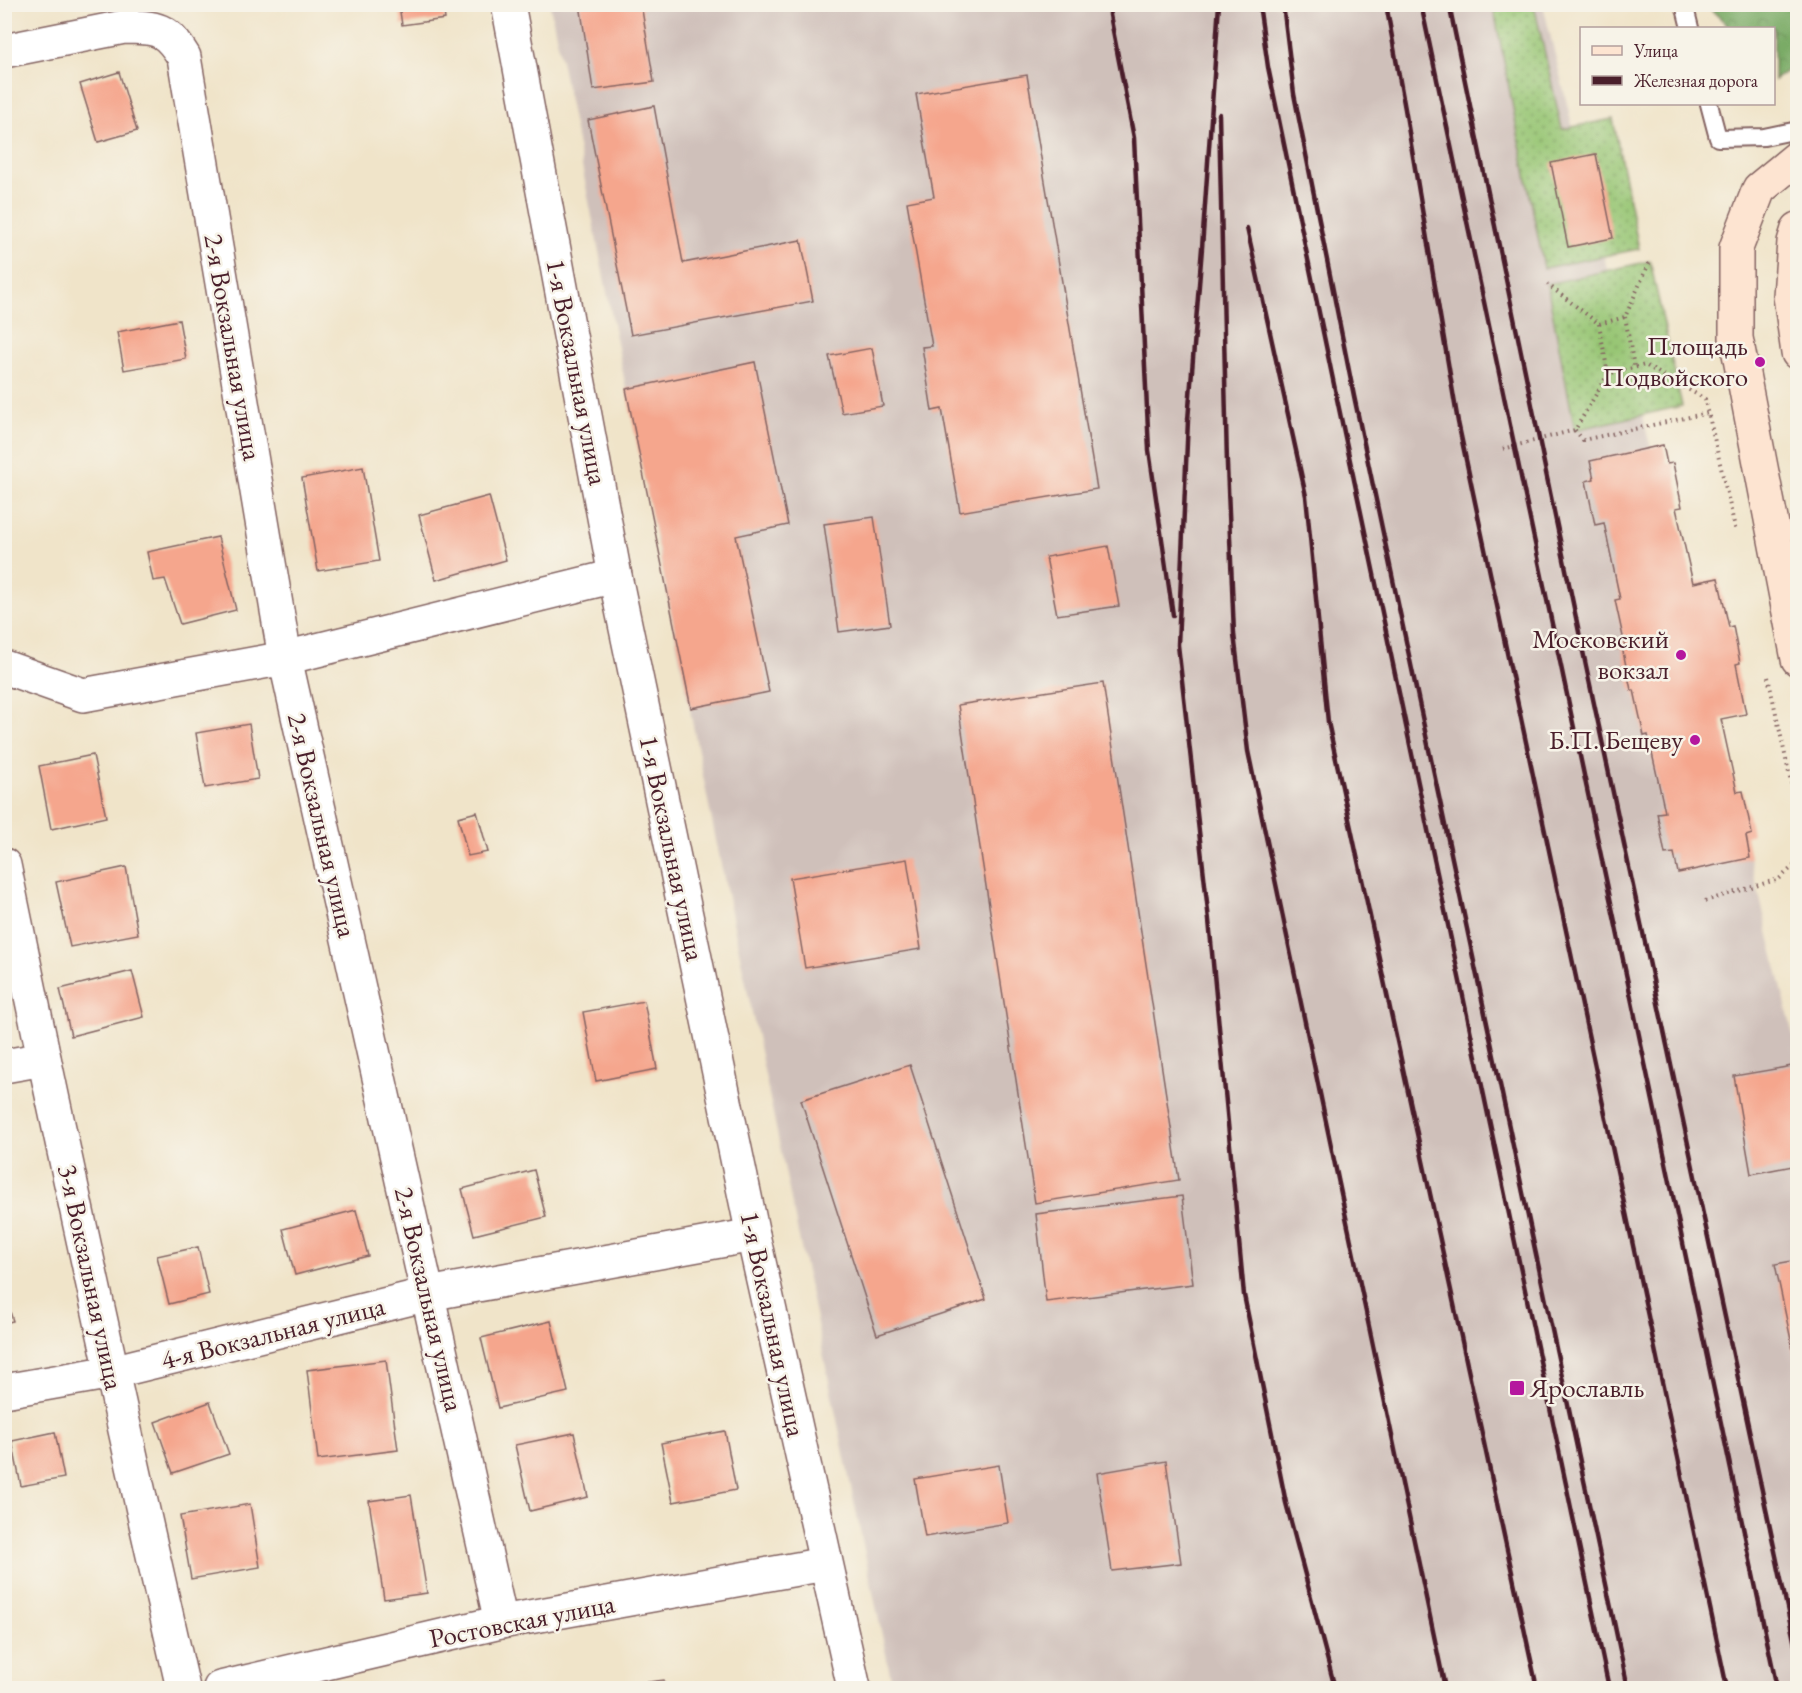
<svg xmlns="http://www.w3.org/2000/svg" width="1802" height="1693" viewBox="0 0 1802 1693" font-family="'EB Garamond',serif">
	<defs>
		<pattern id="grass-dots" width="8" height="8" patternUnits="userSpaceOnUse" patternTransform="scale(1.5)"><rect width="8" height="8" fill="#98c675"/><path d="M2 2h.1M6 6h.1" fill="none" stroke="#7ea060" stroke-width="1.8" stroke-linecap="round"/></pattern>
		<pattern id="forest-crowns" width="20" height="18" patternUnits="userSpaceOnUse" patternTransform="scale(1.5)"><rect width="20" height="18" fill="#7aab66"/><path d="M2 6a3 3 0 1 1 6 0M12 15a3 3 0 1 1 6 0" fill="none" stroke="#668b54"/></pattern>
	</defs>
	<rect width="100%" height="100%" fill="#f7f3e8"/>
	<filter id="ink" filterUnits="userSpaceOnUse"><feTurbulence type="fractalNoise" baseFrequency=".0167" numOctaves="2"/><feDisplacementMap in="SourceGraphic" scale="12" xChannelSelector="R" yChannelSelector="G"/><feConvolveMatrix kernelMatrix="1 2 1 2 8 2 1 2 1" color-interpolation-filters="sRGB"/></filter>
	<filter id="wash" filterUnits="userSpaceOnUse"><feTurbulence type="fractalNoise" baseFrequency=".008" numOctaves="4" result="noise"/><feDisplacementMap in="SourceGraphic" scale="24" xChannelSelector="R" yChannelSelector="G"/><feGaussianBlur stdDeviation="1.35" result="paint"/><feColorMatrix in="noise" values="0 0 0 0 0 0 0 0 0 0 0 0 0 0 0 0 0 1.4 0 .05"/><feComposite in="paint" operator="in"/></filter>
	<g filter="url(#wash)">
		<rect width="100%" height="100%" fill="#f0e4c9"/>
		<polygon fill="#cfc0ba" points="550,5 1543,5 1797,1051 1797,1688 893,1688 711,816"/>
		<g fill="url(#grass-dots)" stroke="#717250" stroke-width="1.5">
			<polygon points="1493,5 1534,5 1562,129 1613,119 1639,249 1544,268"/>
			<polygon points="1650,261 1682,406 1575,430 1547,284"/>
		</g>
		<polygon fill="url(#forest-crowns)" stroke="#626548" stroke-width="1.5" points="1706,5 1797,5 1797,60 1791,68 1774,80 1774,28 1731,28"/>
		<g id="blocks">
			<g fill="#f5a68d">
				<polygon points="580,4 641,4 654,82 593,90"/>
				<polygon points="399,5 443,5 445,19 402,25"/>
				<polygon points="119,72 137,131 98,142 80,84"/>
				<polygon points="1027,75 1097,489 960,512 942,409 932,411 922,347 932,346 907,202 934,197 916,94"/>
				<polygon points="654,106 683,263 801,240 813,301 631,335 588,120"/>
				<polygon points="1596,154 1613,238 1568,247 1551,163"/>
				<polygon points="179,320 186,359 124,370 117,332"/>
				<polygon points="872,348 883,406 842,413 829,356"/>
				<polygon points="755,362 788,525 736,536 769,692 691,708 626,389"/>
				<polygon points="1663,445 1667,464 1673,463 1682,507 1676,508 1693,583 1718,578 1729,627 1733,626 1740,663 1736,664 1746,714 1721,719 1737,792 1743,791 1752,834 1746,836 1750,858 1678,873 1674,853 1665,854 1657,813 1665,812 1648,735 1644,736 1634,690 1631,690 1622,647 1625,646 1615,600 1620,599 1604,523 1595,525 1586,481 1594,479 1590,461"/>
				<polygon points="363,467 379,561 318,571 302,478"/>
				<polygon points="489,496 506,560 436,580 419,515"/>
				<polygon points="874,517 890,625 839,632 824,524"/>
				<polygon points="218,537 236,610 180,624 165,579 153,581 147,552"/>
				<polygon points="1108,546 1119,606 1057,615 1046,557"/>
				<polygon points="1103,683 1179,1180 1035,1203 958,705"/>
				<polygon points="249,724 258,779 205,788 196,733"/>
				<polygon points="93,755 106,817 51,829 39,766"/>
				<polygon points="477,812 488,852 468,856 458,817"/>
				<polygon points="907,859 921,949 805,968 790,878"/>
				<polygon points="126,867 138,934 70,947 56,882"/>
				<polygon points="132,971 144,1017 71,1036 60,989"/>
				<polygon points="644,1001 657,1069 596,1081 583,1012"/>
				<polygon points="910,1065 986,1299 877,1335 801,1100"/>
				<polygon points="1798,1065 1798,1165 1751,1174 1734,1076"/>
				<polygon points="534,1170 546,1217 474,1235 462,1189"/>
				<polygon points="1182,1196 1193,1284 1046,1302 1036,1214"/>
				<polygon points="356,1210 368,1256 295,1275 283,1229"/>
				<polygon points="198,1247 209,1294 169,1304 157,1256"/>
				<polygon points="1798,1260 1798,1364 1796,1364 1775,1264"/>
				<polygon points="4,1293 13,1321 4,1323"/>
				<polygon points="551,1321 568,1392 498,1408 481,1338"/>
				<polygon points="386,1360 398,1450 318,1460 307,1370"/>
				<polygon points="210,1402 229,1454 173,1473 155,1422"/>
				<polygon points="725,1431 736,1490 673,1502 661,1443"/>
				<polygon points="55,1432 64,1478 21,1486 12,1441"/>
				<polygon points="574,1433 588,1497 530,1511 515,1445"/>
				<polygon points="1166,1461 1181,1563 1112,1571 1097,1473"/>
				<polygon points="999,1465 1008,1523 925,1537 915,1479"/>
				<polygon points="411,1495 427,1593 384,1599 369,1501"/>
				<polygon points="250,1504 260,1567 191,1579 180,1516"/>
				<polygon points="664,1680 665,1688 625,1688 625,1685"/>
			</g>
		</g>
	</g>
	<g filter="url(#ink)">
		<use href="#blocks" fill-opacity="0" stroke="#846462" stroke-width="1.5"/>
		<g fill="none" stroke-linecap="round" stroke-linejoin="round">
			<defs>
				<g id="lane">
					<polyline points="1684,4 1690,28"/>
					<polyline points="1709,104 1718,138 1764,137 1798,130"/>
				</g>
				<g id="street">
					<polyline points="508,4 615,576 753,1235 854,1688"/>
					<path d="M4 51 124 27C157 27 166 28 184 57L285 658 501 1622"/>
					<polyline points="4,667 83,695 285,658 615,576"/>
					<path d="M4 865C60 1141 121 1415 183 1688"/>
					<polyline points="4,1066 44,1059"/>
					<polyline points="4,1391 112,1372 428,1294 753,1235"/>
					<polyline points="220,1688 501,1622 825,1564"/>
				</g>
				<g id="secondary">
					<polyline points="1798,157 1759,189 1736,248 1736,338 1798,659"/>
					<polyline points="1798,229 1794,242 1790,296 1798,353"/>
				</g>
			</defs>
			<use href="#lane" stroke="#846462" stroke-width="20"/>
			<use href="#street" stroke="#846462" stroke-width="36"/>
			<use href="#secondary" stroke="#846462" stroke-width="36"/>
			<g stroke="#846462" stroke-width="4" stroke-dasharray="1.5 4.5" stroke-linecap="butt">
				<polyline points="1547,284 1599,324 1625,317 1650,261"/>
				<polyline points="1625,317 1634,367"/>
				<polyline points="1599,324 1608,374"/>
				<polyline points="1575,430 1583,440 1708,413"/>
				<polyline points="1503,449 1575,430 1608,374 1645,365 1705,399 1736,532"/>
				<polyline points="1768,677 1798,814"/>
				<polyline points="1705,901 1779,879 1798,862"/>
			</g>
			<use href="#lane" stroke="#fff" stroke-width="16"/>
			<use href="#street" stroke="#fff" stroke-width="33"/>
			<use href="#secondary" stroke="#fde4d1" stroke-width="33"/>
			<g stroke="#4a1f2b" stroke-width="4.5">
				<polyline points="1110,4 1110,15 1134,138 1149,450 1173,615"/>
				<polyline points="1219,4 1202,248 1188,420 1178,645 1209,920 1244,1295 1286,1503 1335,1688"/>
				<polyline points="1259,4 1268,67 1337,399 1609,1688"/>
				<polyline points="1283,4 1294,94 1354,396 1628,1688"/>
				<polyline points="1386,4 1405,109 1458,422 1727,1688"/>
				<polyline points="1421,4 1777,1688"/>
				<polyline points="1449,4 1586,666 1798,1659"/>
				<polyline points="1219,114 1227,464 1234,634 1248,751 1445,1688"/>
				<polyline points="1247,228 1306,496 1328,722 1537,1688"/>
			</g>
		</g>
	</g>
	<g fill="#b5179e" stroke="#f7f3e8" stroke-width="2">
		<circle cx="1760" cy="362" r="6"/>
		<circle cx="1681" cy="655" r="6"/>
		<circle cx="1695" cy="740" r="6"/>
		<rect x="1509" y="1380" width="16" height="16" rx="3"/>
	</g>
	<g text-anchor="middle" stroke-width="5" stroke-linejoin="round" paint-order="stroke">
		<g font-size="27" fill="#4a1f2b" stroke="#f7f3e8" text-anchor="end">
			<text x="1748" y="355">Площадь<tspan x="1748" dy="31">Подвойского</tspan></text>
			<text x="1669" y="648">Московский<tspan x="1669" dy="31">вокзал</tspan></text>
			<text x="1683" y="749">Б.П. Бещеву</text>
			<text x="1530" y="1397" text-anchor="start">Ярославль</text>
		</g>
		<g font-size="27" fill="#4a1f2b" stroke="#f7f3e8">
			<text transform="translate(233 347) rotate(80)" y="9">2-я Вокзальная улица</text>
			<text transform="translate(577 372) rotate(79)" y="9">1-я Вокзальная улица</text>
			<text transform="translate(322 825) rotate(77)" y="9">2-я Вокзальная улица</text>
			<text transform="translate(672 848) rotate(78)" y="9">1-я Вокзальная улица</text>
			<text transform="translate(91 1277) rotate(78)" y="9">3-я Вокзальная улица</text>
			<text transform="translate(429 1299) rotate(77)" y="9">2-я Вокзальная улица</text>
			<text transform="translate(773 1324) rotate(78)" y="9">1-я Вокзальная улица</text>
			<text transform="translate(273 1333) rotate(-14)" y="9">4-я Вокзальная улица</text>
			<text transform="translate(522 1621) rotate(-11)" y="9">Ростовская улица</text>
		</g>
	</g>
	<rect width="1802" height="1693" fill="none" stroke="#f7f3e8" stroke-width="24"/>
	<rect x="1580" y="27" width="195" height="78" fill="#f7f3e8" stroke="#b29e9c" stroke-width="1.5"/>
	<rect x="1592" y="46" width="30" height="9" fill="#fde4d1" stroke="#b29e9c" stroke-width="1.5"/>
	<text x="1634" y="57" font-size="18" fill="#4a1f2b">Улица</text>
	<rect x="1592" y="76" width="30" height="9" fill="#4a1f2b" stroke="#b29e9c" stroke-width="1.5"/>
	<text x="1634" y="87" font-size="18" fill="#4a1f2b">Железная дорога</text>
</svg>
